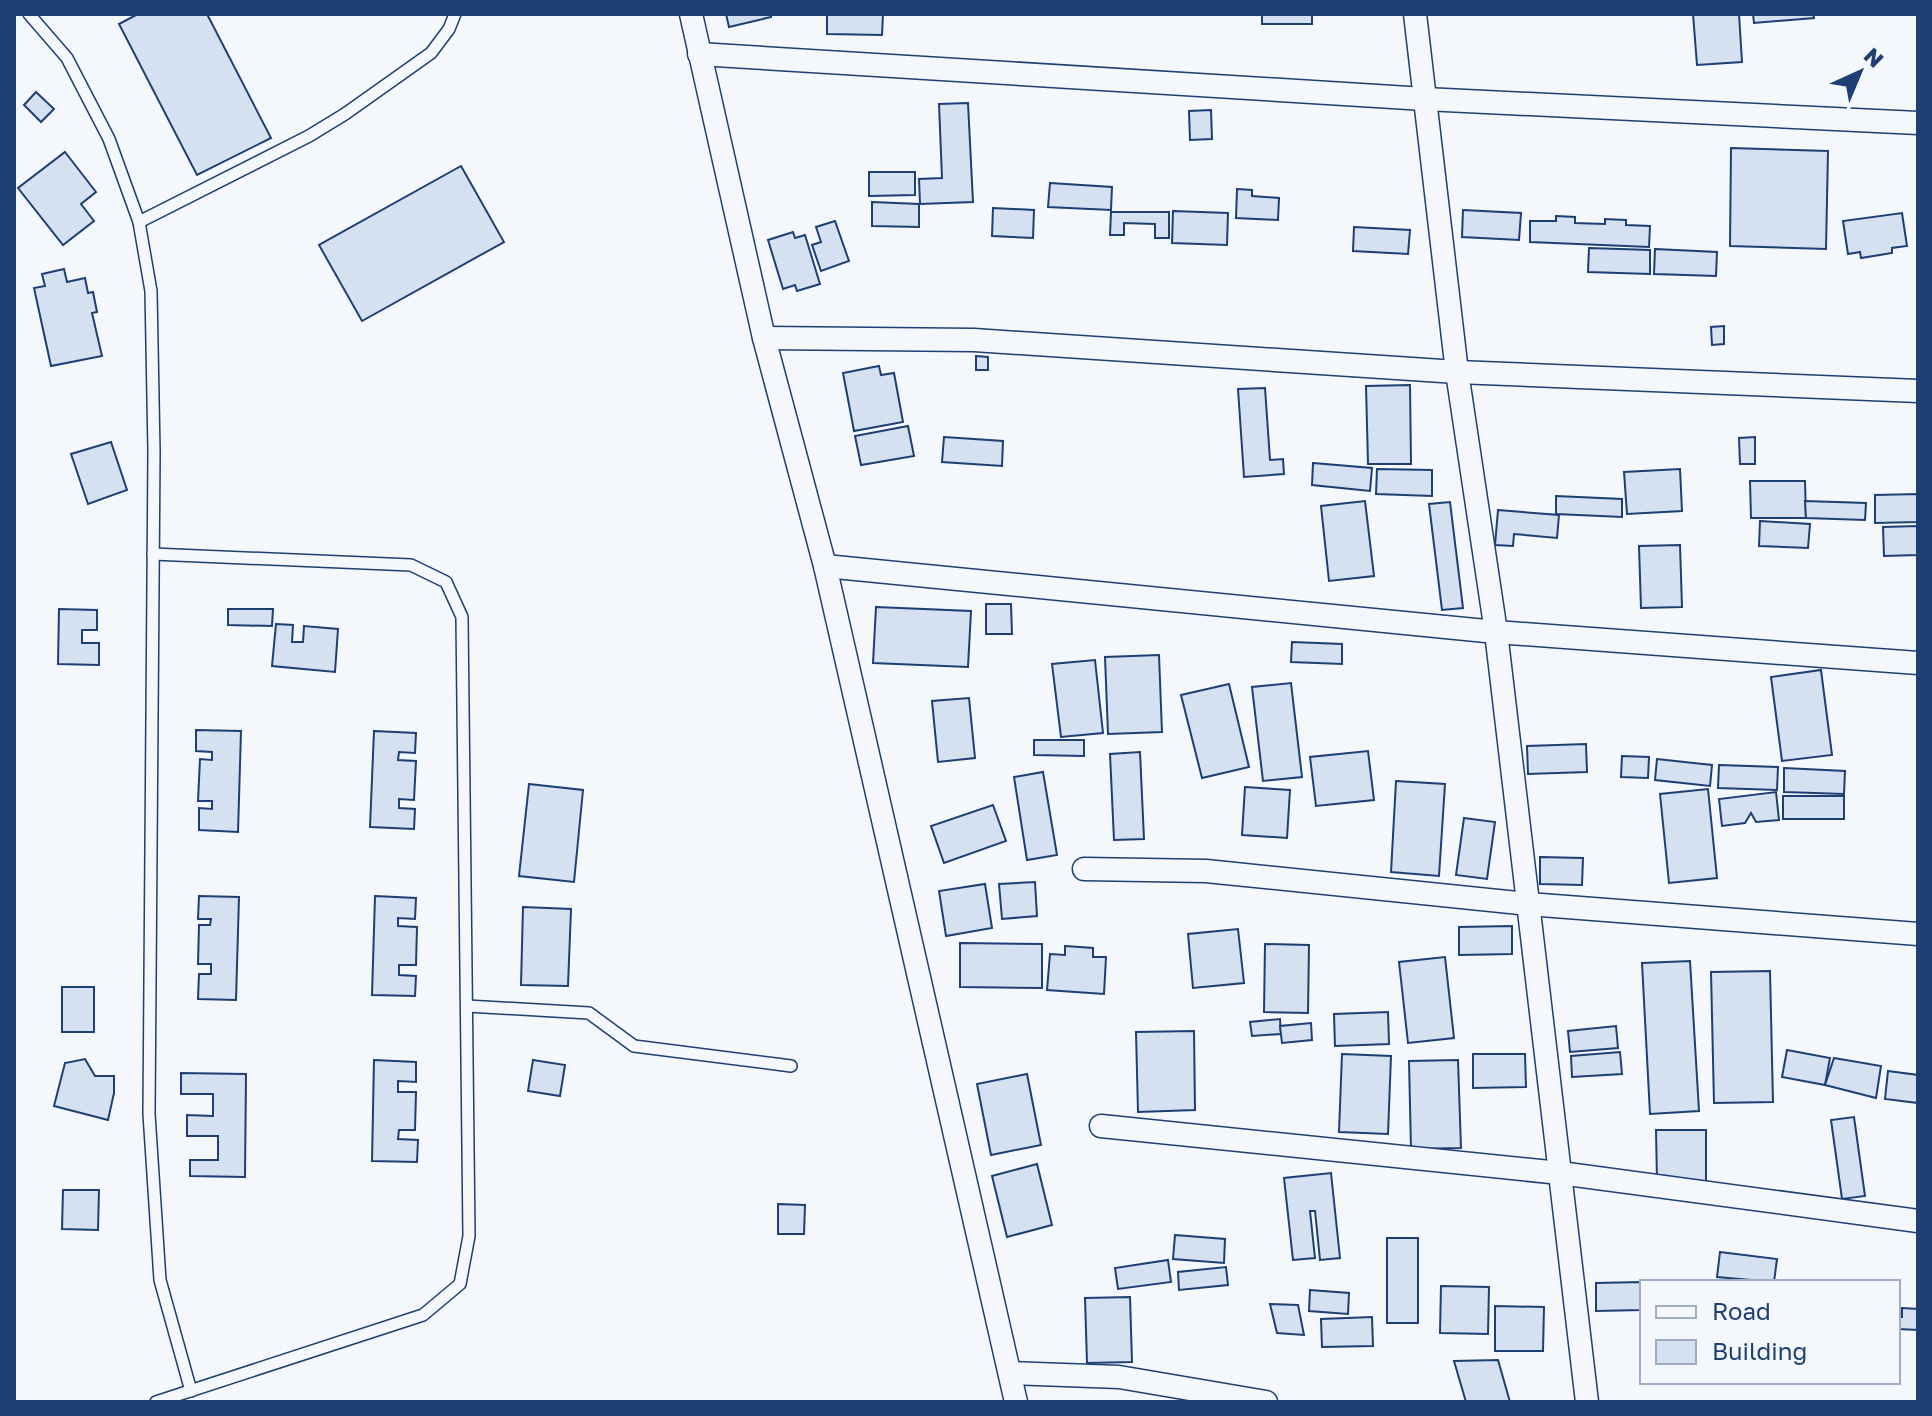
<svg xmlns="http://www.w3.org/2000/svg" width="1932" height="1416" viewBox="0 0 1932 1416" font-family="'Golos Text',sans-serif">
	<rect width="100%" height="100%" fill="#f4f7fb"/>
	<g fill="#d5e0f0" stroke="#1d3f73" stroke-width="2">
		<polygon points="138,14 207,14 271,138 197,175 119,24"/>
		<polygon points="726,14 771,14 771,17 729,27"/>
		<polygon points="827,14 883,14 882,35 827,34"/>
		<rect x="1262" y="14" width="50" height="10"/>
		<polygon points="1693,14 1739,14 1742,62 1697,65"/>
		<polygon points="1753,14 1813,14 1814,18 1754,23"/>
		<polygon points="36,92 54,109 41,122 24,105"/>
		<polygon points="968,103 973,202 920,204 919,179 942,178 939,104"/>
		<polygon points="1211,110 1212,139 1190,140 1189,111"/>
		<polygon points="1731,148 1828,151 1826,249 1730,246"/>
		<polygon points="65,152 96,192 81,204 94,221 63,245 18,188"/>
		<polygon points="461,166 504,242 362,321 319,245"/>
		<polygon points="869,172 915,172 915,195 869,196"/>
		<polygon points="1050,183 1112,187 1111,210 1048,207"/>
		<polygon points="1237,189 1252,190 1252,196 1279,198 1278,220 1236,218"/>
		<polygon points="872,202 919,204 919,227 872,226"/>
		<polygon points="993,208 1034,210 1033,238 992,236"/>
		<polygon points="1463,210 1521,213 1519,240 1462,237"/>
		<polygon points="1173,211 1228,213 1227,245 1172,243"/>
		<polygon points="1111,212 1169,212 1169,238 1155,238 1155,224 1124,223 1124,235 1110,235"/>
		<polygon points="1902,213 1907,246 1892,248 1892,253 1861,258 1860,252 1848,254 1843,221"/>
		<polygon points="1556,216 1575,217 1575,223 1605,224 1605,219 1626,220 1626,225 1650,226 1649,247 1530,242 1530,221 1556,221"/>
		<polygon points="835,221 849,261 821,271 812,245 821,242 816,227"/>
		<polygon points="1354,227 1410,230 1408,254 1353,251"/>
		<polygon points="793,232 795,238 805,235 820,284 797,291 795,285 783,289 768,240"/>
		<polygon points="1589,248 1650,250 1650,274 1588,272"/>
		<polygon points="1655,249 1717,252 1716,276 1654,274"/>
		<polygon points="64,269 67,282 85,278 88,293 93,292 97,312 92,313 102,356 51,366 34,288 45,286 42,274"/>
		<polygon points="1724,326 1724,344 1712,345 1711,327"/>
		<polygon points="976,356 988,357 988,370 976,370"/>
		<polygon points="879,366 881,375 894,373 903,422 854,431 843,373"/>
		<polygon points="1410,385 1411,464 1368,464 1366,386"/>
		<polygon points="1265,388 1270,460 1283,459 1284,474 1244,477 1238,389"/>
		<polygon points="908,426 914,456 861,465 855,436"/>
		<polygon points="944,437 1003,441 1002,466 942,462"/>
		<polygon points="1755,437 1755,464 1740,464 1739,438"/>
		<polygon points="111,442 127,490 88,504 71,454"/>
		<polygon points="1313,463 1372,468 1370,491 1312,485"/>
		<polygon points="1377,469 1432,470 1432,496 1376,494"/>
		<polygon points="1680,469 1682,511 1627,514 1624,472"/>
		<polygon points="1750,481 1805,481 1806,518 1751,518"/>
		<polygon points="1918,494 1918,522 1875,523 1875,495"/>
		<polygon points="1556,496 1622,499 1622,517 1556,514"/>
		<polygon points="1365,501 1374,576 1329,581 1321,506"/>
		<polygon points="1805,501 1866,503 1865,520 1806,518"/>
		<polygon points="1450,502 1463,608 1442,610 1429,504"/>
		<polygon points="1498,510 1559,515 1557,538 1514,534 1513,546 1495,545"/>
		<polygon points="1760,521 1810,524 1808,548 1759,546"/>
		<polygon points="1918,526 1918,555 1884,556 1883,527"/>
		<polygon points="1680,545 1682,607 1641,608 1639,546"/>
		<polygon points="986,604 1011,604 1012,634 986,634"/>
		<polygon points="876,607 971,611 968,667 873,663"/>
		<polygon points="59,609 97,610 97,630 82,630 82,643 99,643 99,665 58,664"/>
		<polygon points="228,609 273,609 272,626 228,625"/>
		<polygon points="276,624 293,625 292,642 303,642 304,626 338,629 335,672 272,666"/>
		<polygon points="1292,642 1342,644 1342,664 1291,662"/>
		<polygon points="1159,655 1162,732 1108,734 1105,657"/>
		<polygon points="1095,660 1103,733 1061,737 1052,664"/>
		<polygon points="1821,670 1832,755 1782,761 1771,677"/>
		<polygon points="1291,683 1302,777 1263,781 1252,687"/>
		<polygon points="1229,684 1249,767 1202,778 1181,695"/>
		<polygon points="969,698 975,758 938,762 932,701"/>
		<polygon points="196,730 241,731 238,832 199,830 199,808 212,809 212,801 198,801 200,759 212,760 212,752 196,751"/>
		<polygon points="374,731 416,733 415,753 399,752 398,760 416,761 414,800 399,799 399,808 415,809 414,829 370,827"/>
		<polygon points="1034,740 1084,740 1084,756 1034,755"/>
		<polygon points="1586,744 1587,772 1528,774 1527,746"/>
		<polygon points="1368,751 1374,800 1316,806 1310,757"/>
		<polygon points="1140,752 1144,839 1114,840 1110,754"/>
		<polygon points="1622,756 1649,757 1648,778 1621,777"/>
		<polygon points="1657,759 1712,765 1710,786 1655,780"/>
		<polygon points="1719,765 1778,767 1777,790 1718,788"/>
		<polygon points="1784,768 1845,771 1844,794 1784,792"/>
		<polygon points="1043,772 1057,855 1027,860 1014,777"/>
		<polygon points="1396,781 1445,784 1439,876 1391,872"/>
		<polygon points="529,784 583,790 574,882 519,876"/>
		<polygon points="1245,787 1290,790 1287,838 1242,835"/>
		<polygon points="1708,789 1717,878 1669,883 1660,794"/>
		<polygon points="1776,792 1779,820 1756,822 1751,813 1745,823 1722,826 1719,799"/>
		<rect x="1783" y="796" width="61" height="23"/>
		<polygon points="993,805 1006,841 944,863 931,826"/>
		<polygon points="1464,818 1495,822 1487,879 1456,875"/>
		<polygon points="1540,857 1583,858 1582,885 1540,884"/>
		<polygon points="1035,882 1037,916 1002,919 999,884"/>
		<polygon points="985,884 992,928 946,936 939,891"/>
		<polygon points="199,896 239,897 236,1000 198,999 199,974 211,974 211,964 198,964 199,925 210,925 211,919 198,919"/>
		<polygon points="375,896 416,898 415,919 398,918 398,926 417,927 416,965 399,965 399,975 416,976 415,996 372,995"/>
		<polygon points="523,907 571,909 568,986 521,985"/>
		<polygon points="1512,926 1512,954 1459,955 1459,927"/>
		<polygon points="1238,929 1244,983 1193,988 1188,934"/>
		<polygon points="960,943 1042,944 1042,988 960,987"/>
		<polygon points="1265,944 1309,945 1308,1013 1264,1012"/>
		<polygon points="1065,946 1093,948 1093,957 1106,957 1104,994 1047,990 1050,954 1065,955"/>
		<polygon points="1445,957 1454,1038 1408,1043 1399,962"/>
		<polygon points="1690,961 1699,1111 1650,1114 1642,963"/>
		<polygon points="1770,971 1773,1102 1714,1103 1711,972"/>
		<rect x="62" y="987" width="32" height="45"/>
		<polygon points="1388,1012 1389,1044 1335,1046 1334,1014"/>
		<polygon points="1280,1019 1281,1034 1252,1036 1250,1022"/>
		<polygon points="1311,1023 1312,1040 1282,1043 1280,1026"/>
		<polygon points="1616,1026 1618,1048 1570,1052 1568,1031"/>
		<polygon points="1194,1031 1195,1110 1138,1112 1136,1032"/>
		<polygon points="1787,1050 1830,1058 1825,1085 1782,1077"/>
		<polygon points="1620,1052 1622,1074 1572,1077 1571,1056"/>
		<polygon points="1342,1054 1391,1056 1388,1134 1339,1132"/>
		<polygon points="1473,1054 1525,1054 1526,1087 1473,1088"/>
		<polygon points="1834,1058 1881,1066 1876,1098 1825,1085"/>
		<polygon points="85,1059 95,1076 114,1076 114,1093 108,1120 54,1106 65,1063"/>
		<polygon points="374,1060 416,1062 416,1082 398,1081 398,1092 416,1092 415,1130 399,1130 398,1139 418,1140 417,1162 372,1161"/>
		<polygon points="533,1060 565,1065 560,1096 528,1091"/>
		<polygon points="1458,1060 1461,1148 1411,1149 1409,1061"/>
		<polygon points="1888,1071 1918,1075 1918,1103 1885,1099"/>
		<polygon points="181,1073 246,1074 245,1177 190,1176 190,1160 218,1160 218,1136 187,1136 187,1115 213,1116 213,1094 181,1094"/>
		<polygon points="1027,1074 1041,1145 991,1155 977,1084"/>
		<polygon points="1854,1117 1865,1196 1842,1199 1831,1120"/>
		<polygon points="1656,1130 1706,1130 1706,1182 1657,1182"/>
		<polygon points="1037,1164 1052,1225 1007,1237 992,1176"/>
		<polygon points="1331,1173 1340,1258 1320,1260 1315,1211 1310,1211 1315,1258 1293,1260 1284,1178"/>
		<polygon points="63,1190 99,1190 98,1230 62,1229"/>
		<polygon points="778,1204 805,1205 804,1234 778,1234"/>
		<polygon points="1175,1235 1225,1239 1224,1263 1173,1259"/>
		<rect x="1387" y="1238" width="31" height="85"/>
		<polygon points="1720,1252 1777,1259 1774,1282 1717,1277"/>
		<polygon points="1168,1260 1171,1282 1118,1289 1115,1268"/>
		<polygon points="1226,1267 1228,1285 1179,1290 1178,1272"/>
		<polygon points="1642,1282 1642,1310 1596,1311 1596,1283"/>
		<polygon points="1441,1286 1489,1287 1488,1334 1440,1333"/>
		<polygon points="1310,1290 1349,1293 1348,1314 1309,1311"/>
		<polygon points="1130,1297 1132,1362 1087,1363 1085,1298"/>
		<polygon points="1270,1304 1298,1305 1304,1335 1277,1333"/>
		<polygon points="1495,1306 1544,1307 1543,1351 1495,1351"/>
		<polygon points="1902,1308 1918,1309 1918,1330 1898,1329 1898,1317 1902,1317"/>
		<polygon points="1372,1317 1373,1346 1322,1347 1321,1319"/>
		<polygon points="1498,1360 1510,1402 1466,1402 1454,1361"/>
	</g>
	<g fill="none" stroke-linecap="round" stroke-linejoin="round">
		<defs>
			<g id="lane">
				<polyline points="29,14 67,58 109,139 139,222 151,291 154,452 149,1114 160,1280 191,1391"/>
				<polyline points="139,222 309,136 345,114 431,53 449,29 455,14"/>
				<polyline points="153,554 411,565 446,582 462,617 469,1236 460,1284 423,1315 156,1402"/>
				<polyline points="467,1006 589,1013 634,1046 791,1066"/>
			</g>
			<g id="street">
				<polyline points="691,14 764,338 825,566 1016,1402"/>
				<polyline points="1415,14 1457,372 1496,632 1587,1402"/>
				<polyline points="699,54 1425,99 1918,123"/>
				<polyline points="764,338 974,340 1457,372 1918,391"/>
				<polyline points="825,566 1496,632 1918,663"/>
				<polyline points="1084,869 1206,871 1528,904 1918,934"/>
				<polyline points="1101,1126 1560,1173 1918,1221"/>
				<polyline points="1010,1373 1119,1377 1266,1402"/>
			</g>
		</defs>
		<use href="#lane" stroke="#1d3f73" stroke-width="14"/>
		<use href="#street" stroke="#1d3f73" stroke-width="25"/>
		<use href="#lane" stroke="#f4f7fb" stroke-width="11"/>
		<use href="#street" stroke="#f4f7fb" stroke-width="22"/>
	</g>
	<rect width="1932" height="1416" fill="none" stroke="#1d3f73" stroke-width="32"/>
	<rect x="1640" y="1280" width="260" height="104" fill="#f4f7fb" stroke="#9eadc5" stroke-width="2"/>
	<rect x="1656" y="1306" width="40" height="12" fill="#f4f7fb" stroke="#9eadc5" stroke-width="2"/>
	<text x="1712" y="1320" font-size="24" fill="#1d3f73">Road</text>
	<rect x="1656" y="1340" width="40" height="24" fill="#d5e0f0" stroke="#9eadc5" stroke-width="2"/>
	<text x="1712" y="1360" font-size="24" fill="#1d3f73">Building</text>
	<g transform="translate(1860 72) rotate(44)" stroke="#f4f7fb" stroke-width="6" paint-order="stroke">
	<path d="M0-6L14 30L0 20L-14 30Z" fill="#1d3f73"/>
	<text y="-12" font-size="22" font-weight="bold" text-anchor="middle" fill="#1d3f73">N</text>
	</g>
</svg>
